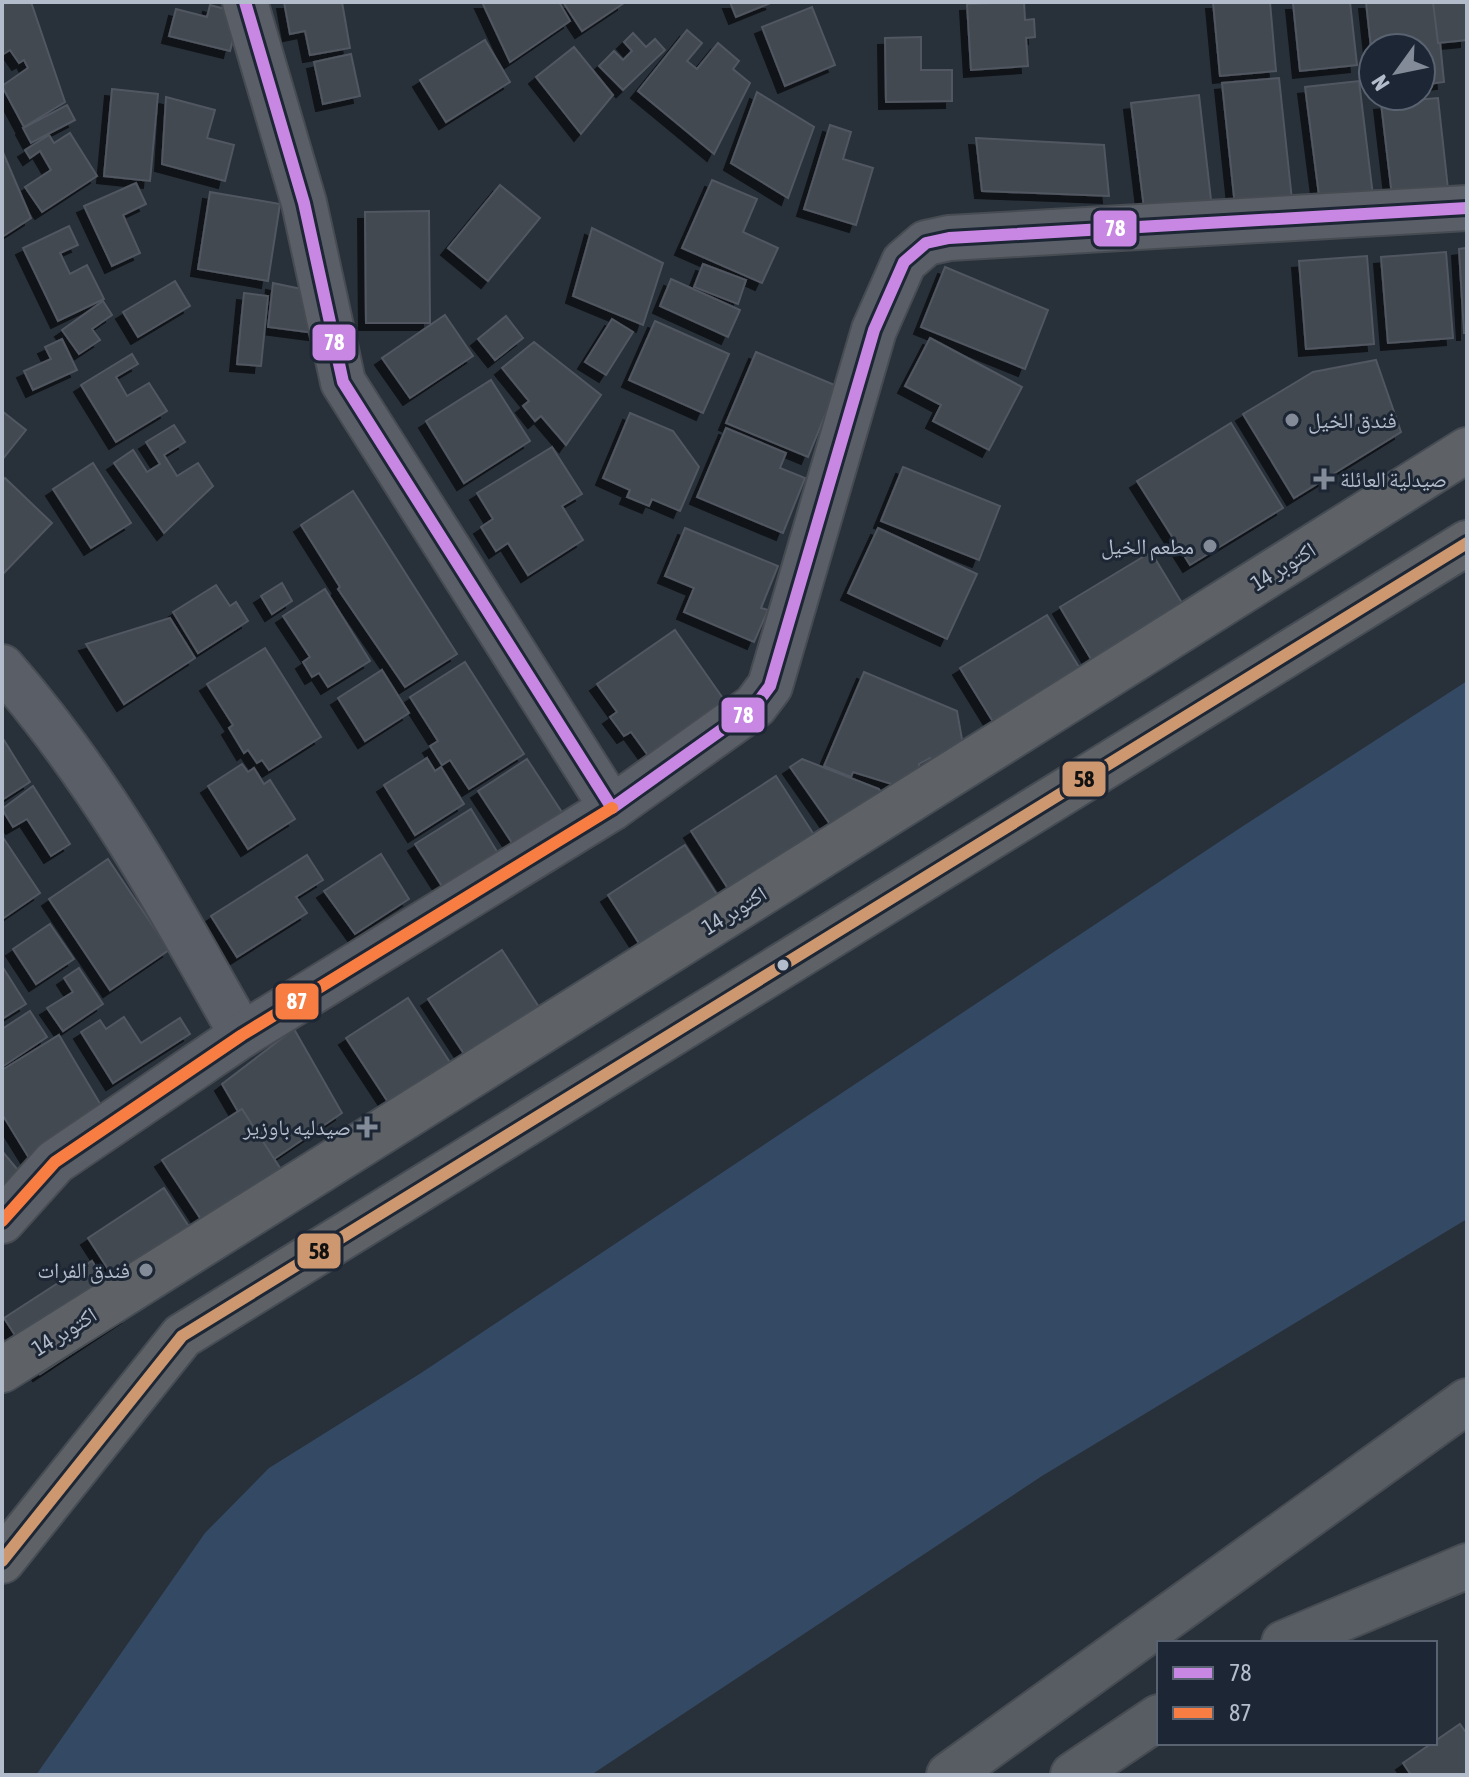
<svg xmlns="http://www.w3.org/2000/svg" width="1469" height="1777" viewBox="0 0 1469 1777" font-family="'Asap Condensed','Noto Naskh Arabic',sans-serif">
	<defs>
		<filter id="shadow"><feDropShadow dx="-7" dy="7" stdDeviation="0" flood-color="#0009"/></filter>
	</defs>
	<rect width="100%" height="100%" fill="#283039"/>
	<polygon fill="#344963" points="1467,681 1467,1219 1042,1476 591,1775 36,1775 205,1533 269,1468 421,1373 1240,828"/>
	<g fill="#424951" stroke="#515760" stroke-width="2" filter="url(#shadow)">
		<polygon points="10,2 31,2 65,102 24,127 2,86 28,68 24,60 19,63 10,50 2,55 2,4"/>
		<polygon points="284,2 342,2 350,48 310,55 305,31 290,34"/>
		<polygon points="482,2 559,2 570,21 510,62"/>
		<polygon points="563,2 624,2 624,3 582,31"/>
		<polygon points="730,2 773,2 736,17"/>
		<polygon points="1024,2 1025,20 1034,19 1035,37 1026,38 1028,66 971,70 967,4"/>
		<polygon points="1213,2 1270,2 1276,71 1220,76"/>
		<polygon points="1350,2 1357,65 1300,71 1293,3"/>
		<polygon points="1366,2 1436,2 1444,82 1421,85 1421,48 1373,48 1373,66"/>
		<polygon points="1433,2 1467,2 1467,40 1438,43"/>
		<polygon points="210,5 240,13 230,51 169,36 176,9 207,17"/>
		<polygon points="812,7 835,65 785,86 762,27"/>
		<polygon points="687,30 702,43 687,61 697,69 718,43 739,61 733,69 750,83 714,154 638,91"/>
		<polygon points="633,33 646,47 655,39 665,50 623,90 599,66 614,51 623,60 632,51 624,42"/>
		<polygon points="921,37 921,70 952,70 952,101 886,102 885,38"/>
		<polygon points="485,40 510,82 446,122 420,80"/>
		<polygon points="574,47 613,95 581,134 536,77"/>
		<polygon points="351,54 360,96 323,104 314,62"/>
		<polygon points="1279,78 1292,200 1235,206 1222,83"/>
		<polygon points="1359,81 1374,204 1321,211 1305,87"/>
		<polygon points="112,89 158,94 150,181 104,176"/>
		<polygon points="757,92 814,127 788,198 731,163"/>
		<polygon points="1199,95 1211,200 1144,208 1131,103"/>
		<polygon points="166,97 215,110 207,138 234,145 225,181 162,164"/>
		<polygon points="1438,98 1449,198 1393,204 1381,103"/>
		<polygon points="67,105 75,120 31,143 23,128"/>
		<polygon points="830,125 851,132 843,159 873,168 856,225 804,209"/>
		<polygon points="70,133 97,176 42,212 25,187 51,170 40,151 30,158 25,150 49,135 54,143"/>
		<polygon points="976,138 1104,145 1109,196 982,191"/>
		<polygon points="2,150 31,218 2,237"/>
		<polygon points="712,180 757,199 743,232 778,248 762,283 682,248"/>
		<polygon points="136,183 146,204 123,215 140,253 112,266 84,206"/>
		<polygon points="500,185 540,218 488,281 448,248"/>
		<polygon points="210,192 280,204 268,281 198,269"/>
		<polygon points="429,211 430,323 366,323 365,212"/>
		<polygon points="69,226 78,245 60,253 70,274 87,265 104,299 58,321 23,248"/>
		<polygon points="592,228 663,263 643,325 573,296"/>
		<polygon points="1467,248 1467,333 1464,333 1459,249"/>
		<polygon points="1446,252 1453,338 1388,343 1381,257"/>
		<polygon points="1367,256 1374,344 1306,349 1299,261"/>
		<polygon points="703,264 746,280 738,304 694,287"/>
		<polygon points="945,267 1048,310 1025,369 921,327"/>
		<polygon points="671,279 740,310 728,337 660,306"/>
		<polygon points="175,281 190,306 138,337 123,312"/>
		<polygon points="273,283 316,292 323,334 268,327"/>
		<polygon points="244,293 268,296 261,366 237,364"/>
		<polygon points="103,301 112,315 92,329 100,340 79,354 62,330"/>
		<polygon points="445,315 473,356 410,398 382,358"/>
		<polygon points="506,316 523,338 495,360 478,339"/>
		<polygon points="612,319 633,332 606,375 585,362"/>
		<polygon points="655,321 729,354 703,413 629,380"/>
		<polygon points="930,338 1022,387 989,450 933,421 941,405 905,386"/>
		<polygon points="62,339 77,370 33,390 24,371 51,359 45,347"/>
		<polygon points="534,342 601,395 566,445 541,416 535,421 523,406 529,401 502,368"/>
		<polygon points="756,352 837,386 808,457 726,423"/>
		<polygon points="132,354 138,364 116,377 127,396 149,383 167,411 116,442 81,385"/>
		<polygon points="1376,360 1401,432 1294,498 1243,414 1313,372"/>
		<polygon points="491,380 530,441 464,483 426,421"/>
		<polygon points="2,411 26,430 2,460"/>
		<polygon points="630,413 673,431 699,467 680,511 652,499 649,506 627,497 630,490 603,478"/>
		<polygon points="1231,423 1283,508 1190,565 1137,481"/>
		<polygon points="174,425 185,442 164,455 177,476 198,463 213,486 164,533 114,463 133,450 147,472 160,464 146,442"/>
		<polygon points="726,428 786,453 780,468 805,478 783,533 697,497"/>
		<polygon points="552,447 582,494 562,506 583,540 528,575 508,543 496,551 481,527 493,519 477,493"/>
		<polygon points="93,463 131,523 91,548 53,489"/>
		<polygon points="903,467 1000,506 979,560 881,521"/>
		<polygon points="5,478 52,523 2,575 2,482"/>
		<polygon points="353,491 457,654 405,687 338,589 340,587 301,525"/>
		<polygon points="685,528 778,566 761,608 768,610 754,642 684,612 694,588 665,576"/>
		<polygon points="878,528 977,574 947,639 848,593"/>
		<polygon points="1151,552 1202,636 1110,691 1060,607"/>
		<polygon points="282,583 292,601 272,614 261,596"/>
		<polygon points="216,585 230,606 236,602 248,621 198,653 173,612"/>
		<polygon points="325,589 370,661 328,687 319,673 312,677 303,662 310,657 283,616"/>
		<polygon points="1047,615 1098,698 1011,751 960,668"/>
		<polygon points="170,618 195,658 124,704 86,644"/>
		<polygon points="675,630 727,704 650,758 631,732 624,736 610,717 617,712 597,684"/>
		<polygon points="265,648 321,737 269,770 262,760 257,763 248,750 244,753 229,728 233,725 207,684"/>
		<polygon points="465,662 524,754 469,789 450,760 442,765 430,746 438,741 410,697"/>
		<polygon points="382,670 409,713 365,741 338,698"/>
		<polygon points="864,672 957,711 963,745 935,763 930,758 919,764 919,777 898,786 853,772 851,777 824,766"/>
		<polygon points="2,737 30,782 2,800"/>
		<polygon points="427,758 435,771 441,767 464,804 415,835 384,785"/>
		<polygon points="527,759 569,823 520,855 478,791"/>
		<polygon points="802,759 879,789 894,812 837,834 790,767"/>
		<polygon points="242,764 248,772 254,768 264,784 270,780 295,819 248,849 208,786"/>
		<polygon points="776,776 818,841 738,904 691,831"/>
		<polygon points="33,786 70,844 51,856 27,819 13,827 2,809"/>
		<polygon points="471,809 504,863 445,891 415,844"/>
		<polygon points="2,836 40,893 2,919"/>
		<polygon points="685,845 730,915 653,965 608,895"/>
		<polygon points="381,854 409,899 355,934 324,891"/>
		<polygon points="307,855 323,880 296,897 307,913 237,957 211,916"/>
		<polygon points="108,859 169,950 110,990 49,899"/>
		<polygon points="50,924 74,959 36,984 13,949"/>
		<polygon points="502,950 550,1024 476,1072 428,999"/>
		<polygon points="2,966 26,1004 2,1019"/>
		<polygon points="79,968 103,1004 63,1031 47,1008 73,992 64,978"/>
		<polygon points="408,998 451,1064 390,1105 346,1038"/>
		<polygon points="30,1011 47,1037 2,1067 2,1029"/>
		<polygon points="124,1017 141,1043 180,1018 190,1034 113,1083 81,1032 100,1020 106,1029"/>
		<polygon points="294,1029 342,1113 268,1163 222,1084"/>
		<polygon points="59,1035 105,1112 29,1158 2,1114 2,1070"/>
		<polygon points="242,1109 293,1188 214,1239 162,1160"/>
		<polygon points="2,1151 22,1175 2,1192"/>
		<polygon points="164,1188 206,1253 130,1303 88,1238"/>
		<polygon points="92,1261 128,1316 40,1374 4,1318"/>
		<polygon points="1460,1724 1467,1734 1467,1775 1411,1775 1403,1763"/>
	</g>
	<g fill="none" stroke-linecap="round" stroke-linejoin="round">
		<defs>
			<g id="minor">
				<polyline points="245,2 304,203 343,382 612,808 755,706 770,686 874,330 904,262 926,243 949,238 1467,208"/>
				<path d="M2 667C101 780 169 905 242 1035"/>
				<polyline points="2,1221 55,1162 242,1035 612,808"/>
			</g>
			<g id="secondary">
				<polyline points="1284,1643 1467,1566"/>
				<polyline points="949,1775 1467,1401"/>
				<polyline points="1073,1775 1159,1717"/>
			</g>
			<g id="trunk">
				<polyline points="2,1370 1467,450"/>
				<polyline points="2,1561 182,1336 1467,543"/>
			</g>
		</defs>
		<use href="#minor" stroke="#474c53" stroke-width="48"/>
		<use href="#secondary" stroke="#474c53" stroke-width="48"/>
		<use href="#trunk" stroke="#464c54" stroke-width="48"/>
		<use href="#minor" stroke="#5a5e66" stroke-width="44"/>
		<use href="#secondary" stroke="#585d64" stroke-width="44"/>
		<use href="#trunk" stroke="#5e6267" stroke-width="44"/>
		<defs>
			<polyline id="bus-1" points="245,2 304,203 343,382 612,808 755,706 770,686 874,330 904,262 926,243 949,238 1467,208"/>
			<polyline id="bus-2" points="2,1221 55,1162 242,1035 612,808"/>
			<polyline id="bus-3" points="2,1561 182,1336 1467,543"/>
		</defs>
		<use href="#bus-1" stroke="#1c2634" stroke-width="18"/>
		<use href="#bus-2" stroke="#1c2634" stroke-width="18"/>
		<use href="#bus-3" stroke="#1c2634" stroke-width="18"/>
		<use href="#bus-1" stroke="#c787e3" stroke-width="12"/>
		<use href="#bus-2" stroke="#f77d43" stroke-width="12"/>
		<use href="#bus-3" stroke="#cd976f" stroke-width="12"/>
	</g>
	<g fill="#828b97" stroke="#1c2634" stroke-width="3">
		<circle cx="1292" cy="420" r="8"/>
		<path d="M1320 467h8v8h8v8h-8v8h-8v-8h-8v-8h8z"/>
		<circle cx="1210" cy="546" r="8"/>
		<path d="M363 1115h8v8h8v8h-8v8h-8v-8h-8v-8h8z"/>
		<circle cx="146" cy="1270" r="8"/>
	</g>
	<circle fill="#b3bcca" stroke="#1c2634" stroke-width="3" cx="783" cy="965" r="7"/>
	<g text-anchor="middle" stroke-width="6" stroke-linejoin="round" paint-order="stroke">
		<g font-size="22" fill="#b3bcca" stroke="#1c2634" text-anchor="end">
			<text x="1308" y="428" text-anchor="start">فندق الخيل</text>
			<text x="1340" y="487" text-anchor="start">صيدلية العائلة</text>
			<text x="1194" y="554">مطعم الخيل</text>
			<text x="351" y="1135">صيدليه باوزير</text>
			<text x="130" y="1278">فندق الفرات</text>
		</g>
		<g font-size="22" fill="#b3bcca" stroke="#1c2634">
			<text transform="translate(1283 566) rotate(-32)" y="8">14 اكتوبر</text>
			<text transform="translate(734 910) rotate(-32)" y="8">14 اكتوبر</text>
			<text transform="translate(64 1331) rotate(-32)" y="8">14 اكتوبر</text>
		</g>
	</g>
	<g stroke="#1c2634" stroke-width="3">
		<rect x="1092" y="209" width="46" height="39" rx="8" fill="#c787e3"/>
		<rect x="311" y="323" width="46" height="39" rx="8" fill="#c787e3"/>
		<rect x="720" y="696" width="46" height="38" rx="8" fill="#c787e3"/>
		<rect x="1061" y="760" width="46" height="38" rx="8" fill="#cd976f"/>
		<rect x="274" y="982" width="46" height="39" rx="8" fill="#f77d43"/>
		<rect x="296" y="1232" width="46" height="38" rx="8" fill="#cd976f"/>
	</g>
	<g font-size="22" text-anchor="middle" font-weight="bold" fill="#fff">
		<text x="1115" y="236">78</text>
		<text x="334" y="350">78</text>
		<text x="743" y="723">78</text>
		<text x="297" y="1009">87</text>
	</g>
	<g font-size="22" text-anchor="middle" font-weight="bold" fill="#111">
		<text x="1084" y="787">58</text>
		<text x="319" y="1259">58</text>
	</g>
	<rect width="1469" height="1777" fill="none" stroke="#b3bcca" stroke-width="8"/>
	<rect x="1157" y="1641" width="280" height="104" fill="#1c2634" stroke="#586270" stroke-width="2"/>
	<rect x="1173" y="1667" width="40" height="12" fill="#c787e3" stroke="#586270" stroke-width="2"/>
	<text x="1229" y="1681" font-size="24" fill="#b3bcca">78</text>
	<rect x="1173" y="1707" width="40" height="12" fill="#f77d43" stroke="#586270" stroke-width="2"/>
	<text x="1229" y="1721" font-size="24" fill="#b3bcca">87</text>
	<g transform="translate(1397 72) rotate(237)"><circle r="38" fill="#1c2634" stroke="#586270" stroke-width="2"/>
	<path d="M0-6L14 30L0 20L-14 30Z" fill="#828b97"/>
	<text y="-12" font-size="22" font-weight="bold" text-anchor="middle" fill="#b3bcca">N</text>
	</g>
</svg>
